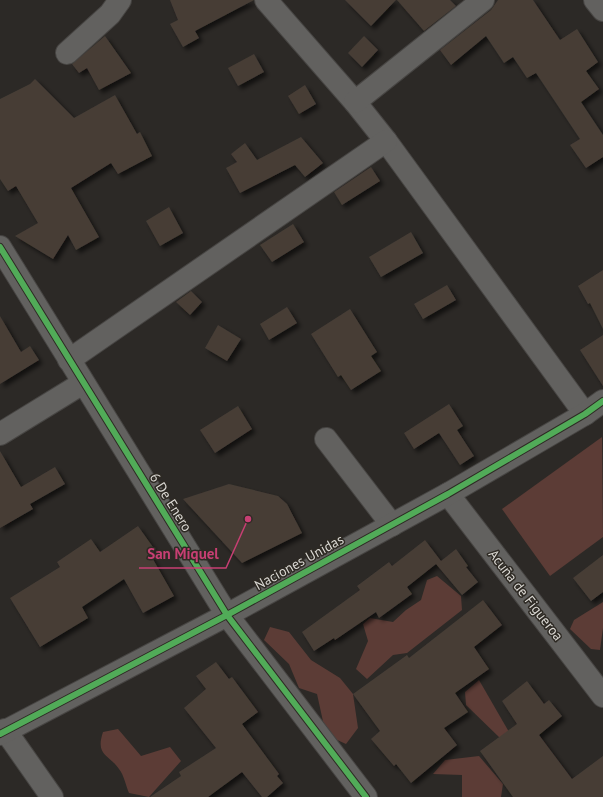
<svg xmlns="http://www.w3.org/2000/svg" width="603" height="797" viewBox="0 0 603 797" font-family="'PT Sans',sans-serif">
	<defs>
		<filter id="shadow"><feDropShadow dx="3.5" dy="3.5" stdDeviation="2" flood-color="#0009"/></filter>
	</defs>
	<rect width="100%" height="100%" fill="#2c2926"/>
	<g fill="#5c3c36">
		<polygon points="602,437 603,537 550,576 502,509"/>
		<polygon points="437,576 461,596 462,610 407,653 393,655 367,679 356,669 368,641 363,624 370,618 393,622 406,610 421,600 427,580"/>
		<polygon points="603,602 603,628 600,650 591,649 570,629 574,620"/>
		<polygon points="270,627 289,632 311,660 340,678 353,694 358,728 346,744 326,735 317,694 299,688 289,664 264,640"/>
		<polygon points="479,680 509,732 501,739 466,705 465,692"/>
		<path d="M118 729 141 756 170 747 181 761 149 797 129 793C126 786 124 775 119 769 109 754 95 756 103 732Z"/>
		<polygon points="479,756 503,784 501,797 462,797 462,775 433,774 445,760"/>
	</g>
	<g fill="#463d36" filter="url(#shadow)">
		<polygon points="170,0 254,0 195,31 199,38 183,47 170,24 178,20"/>
		<polygon points="345,0 396,0 371,26"/>
		<polygon points="397,0 450,0 456,6 424,31"/>
		<polygon points="498,0 533,0 560,40 577,29 598,62 586,71 599,89 581,102 603,135 603,157 586,168 570,145 580,139 536,73 527,78 513,57 504,63 486,36 451,65 440,50 491,10"/>
		<polygon points="105,36 131,73 99,90 87,68 79,73 72,64"/>
		<polygon points="364,36 378,50 362,67 348,53"/>
		<polygon points="254,54 264,72 238,86 228,68"/>
		<polygon points="35,79 74,118 115,95 137,134 140,132 152,156 118,174 111,163 71,188 99,237 76,250 68,235 53,259 15,236 38,223 16,186 8,191 0,179 0,99 30,84"/>
		<polygon points="305,85 316,104 299,114 288,96"/>
		<polygon points="301,137 323,163 305,177 295,165 240,193 226,168 237,162 231,154 245,143 257,160"/>
		<polygon points="371,167 380,181 342,205 334,192"/>
		<polygon points="169,207 183,233 160,246 146,221"/>
		<polygon points="293,224 304,242 272,262 260,245"/>
		<polygon points="411,232 423,253 381,277 369,257"/>
		<polygon points="603,270 603,329 590,303 588,304 578,286"/>
		<polygon points="447,285 456,300 423,319 414,304"/>
		<polygon points="191,291 202,302 190,315 176,302"/>
		<polygon points="287,307 297,323 269,340 260,324"/>
		<polygon points="350,309 377,352 371,356 381,371 351,390 341,375 338,377 311,334"/>
		<polygon points="0,316 21,352 30,346 39,360 0,384"/>
		<polygon points="218,325 241,339 227,361 205,348"/>
		<polygon points="603,335 603,386 580,350"/>
		<polygon points="449,404 463,426 457,430 474,456 460,465 439,433 414,449 404,433"/>
		<polygon points="238,406 252,429 215,453 200,430"/>
		<polygon points="0,451 21,487 55,467 65,484 30,504 33,509 0,528"/>
		<polygon points="229,484 278,496 287,504 302,533 242,563 183,499"/>
		<polygon points="138,526 155,550 150,554 174,596 143,613 124,579 82,607 88,618 40,647 10,598 60,567 57,562 91,539 100,552"/>
		<polygon points="425,540 441,561 456,549 468,566 466,567 478,582 462,595 436,564 407,587 412,594 379,618 376,612 335,640 334,638 314,651 302,632 360,590 357,586 389,562 392,566"/>
		<polygon points="603,555 603,592 591,601 573,578"/>
		<polygon points="483,600 502,625 474,647 489,669 455,693 468,712 444,728 457,745 411,783 396,764 394,766 371,739 380,731 353,694 407,655 409,658"/>
		<polygon points="216,662 229,679 232,677 258,712 242,724 279,774 277,776 283,783 267,797 262,797 242,772 208,797 150,797 181,776 179,772 216,748 184,708 206,689 196,676"/>
		<polygon points="527,681 544,704 549,700 562,716 539,735 572,779 603,756 603,797 513,797 480,751 517,724 502,701"/>
	</g>
	<g fill="none" stroke-linecap="round" stroke-linejoin="round">
		<defs>
			<g id="minor">
				<polyline points="266,0 355,102 386,141 585,414"/>
				<polyline points="595,0 603,10"/>
				<polyline points="67,53 110,14 120,0"/>
				<polyline points="355,102 483,0"/>
				<polyline points="0,247 227,615 366,797"/>
				<polyline points="69,360 386,141"/>
				<polyline points="0,434 83,383"/>
				<polyline points="326,439 392,525"/>
				<polyline points="448,494 603,696"/>
				<polyline points="5,730 52,797"/>
				<polyline points="0,734 227,615 448,494 585,414 603,401"/>
			</g>
		</defs>
		<use href="#minor" stroke="#474543" stroke-width="24"/>
		<use href="#minor" stroke="#62615f" stroke-width="22"/>
		<defs>
			<g id="cycleway">
				<polyline points="0,247 227,615 366,797"/>
				<polyline points="0,734 227,615 448,494 585,414 603,401"/>
			</g>
		</defs>
		<use href="#cycleway" stroke="#2e2a24" stroke-width="8"/>
		<use href="#cycleway" stroke="#51ab58" stroke-width="6"/>
	</g>
	<g text-anchor="middle" stroke-width="3" stroke-linejoin="round" paint-order="stroke">
		<g font-size="14" fill="#dbd9d4" stroke="#2e2a24">
			<text transform="translate(171 502) rotate(58)" y="5">6 De Enero</text>
			<text transform="translate(299 562) rotate(-29)" y="5">Naciones Unidas</text>
			<text transform="translate(526 595) rotate(52)" y="5">Acuña de Figueroa</text>
		</g>
	</g>
	<path fill="none" stroke="#c73f73" stroke-width="1.5" d="M248 519L226 568H139"/>
	<circle fill="#c73f73" stroke="#2e2a24" stroke-width="1.5" cx="248" cy="519" r="4"/>
	<g font-size="15" text-anchor="middle" font-weight="bold" fill="#c73f73" stroke="#2e2a24" stroke-width="3" stroke-linejoin="round" paint-order="stroke">
		<text x="183" y="559">San Miquel</text>
	</g>
</svg>
